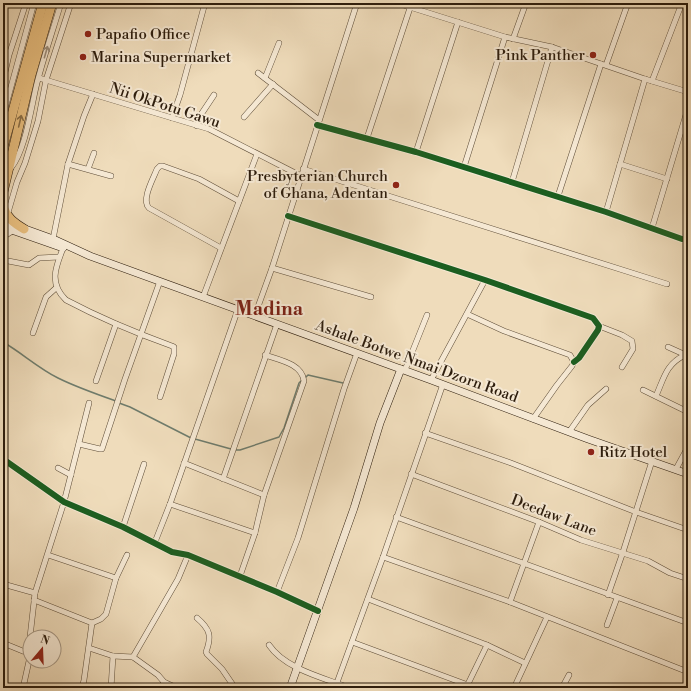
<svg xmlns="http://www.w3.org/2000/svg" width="691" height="691" viewBox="0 0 691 691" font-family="'Libre Bodoni',serif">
	<rect width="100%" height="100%" fill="#efdcbb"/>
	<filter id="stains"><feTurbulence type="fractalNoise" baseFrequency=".005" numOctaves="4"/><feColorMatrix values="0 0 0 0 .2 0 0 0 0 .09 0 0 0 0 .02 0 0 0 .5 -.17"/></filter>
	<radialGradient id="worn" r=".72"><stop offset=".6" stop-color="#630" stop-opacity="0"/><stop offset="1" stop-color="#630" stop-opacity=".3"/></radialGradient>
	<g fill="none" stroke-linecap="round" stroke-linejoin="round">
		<g stroke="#6e7c6d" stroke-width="1.5">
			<path d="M3 342C22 353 38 368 58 378 76 387 96 394 116 401"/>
			<polyline points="305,378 308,375 343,383"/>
			<polyline points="119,403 130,407 191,438"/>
			<polyline points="195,439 231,449"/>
			<polyline points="235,450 240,450 279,437 284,428 299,383 302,380"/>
		</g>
		<polyline stroke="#9abcad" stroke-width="8" points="595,688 596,688"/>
		<defs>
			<g id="street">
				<polyline points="397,3 505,37 552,47 645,79 688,92"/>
				<polyline points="513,39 526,3"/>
				<polyline points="606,65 628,3"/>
				<polyline points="258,73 319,120"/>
				<polyline points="39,78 209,129 301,176"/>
				<polyline points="265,78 279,43"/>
				<polyline points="3,81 9,55 26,3"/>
				<polyline points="652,81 682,3"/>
				<polyline points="3,116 34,3"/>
				<polyline points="244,117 273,84"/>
				<polyline points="172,118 180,95 205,3"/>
				<polyline points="317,125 416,152 606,212 682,239"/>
				<polyline points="197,126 202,113 214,95"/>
				<polyline points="367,138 410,8"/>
				<polyline points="416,152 458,22"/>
				<polyline points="68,164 111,176"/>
				<polyline points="620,164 667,179"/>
				<polyline points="464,167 505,37"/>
				<path d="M11 168C26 149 31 107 37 83 44 56 53 30 61 3"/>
				<polyline points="88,169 94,153"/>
				<polyline points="303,169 667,284"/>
				<polyline points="512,182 552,47"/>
				<polyline points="558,196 601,64"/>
				<polyline points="606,212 645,79"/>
				<polyline points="7,216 17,182 25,163 38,121 46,80 71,3"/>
				<polyline points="288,216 485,280 593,318 599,326 598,330 579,358 574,362"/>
				<polyline points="652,228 688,108"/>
				<polyline points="3,237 11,232 12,229"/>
				<polyline points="53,239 68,164 84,116 93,94"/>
				<path d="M64 246C56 266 48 283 66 300 100 318 136 333 172 346L174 347V354L160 397"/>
				<path d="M221 248 149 208C141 200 153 179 157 169L160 166H163L199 179 239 201"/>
				<polyline points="3,260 29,265 39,258 59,257"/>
				<polyline points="272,268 371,297"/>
				<polyline points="203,297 257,154"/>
				<polyline points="467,314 504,331 570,355 574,362 572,366 557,385 533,419"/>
				<polyline points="255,315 272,268 357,3"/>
				<polyline points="599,326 622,335 632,341 633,349 622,367"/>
				<polyline points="33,333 46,297 56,288"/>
				<polyline points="668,347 688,356"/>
				<polyline points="405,370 427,315"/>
				<polyline points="431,380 485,280"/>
				<polyline points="96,381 116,324"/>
				<polyline points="643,390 688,412"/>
				<path d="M656 396C664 378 666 364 685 355"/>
				<polyline points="569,432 588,405 606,389"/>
				<polyline points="425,433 511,463 636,512 688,530"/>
				<polyline points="79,444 100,449 102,449 125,379 160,281"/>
				<polyline points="3,459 64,502 123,527 172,552 188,555 277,592 318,611"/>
				<polyline points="184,463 264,495"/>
				<polyline points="58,468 71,475"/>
				<polyline points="676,469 688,447"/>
				<polyline points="411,474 539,522 581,540 648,561 670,573 688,579"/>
				<polyline points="223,479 277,324"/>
				<polyline points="170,504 255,533"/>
				<polyline points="396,517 688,623"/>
				<polyline points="123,527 144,464"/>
				<polyline points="155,542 170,504 238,309"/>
				<polyline points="48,555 116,578"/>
				<polyline points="383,557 510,602 688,672"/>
				<path d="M240 576 255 533 264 495 304 381C302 364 280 360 265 355"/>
				<polyline points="3,584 35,593"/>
				<polyline points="277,592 298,538 344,389 357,353"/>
				<polyline points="608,595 623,552 652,461"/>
				<polyline points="368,599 487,645 525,663"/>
				<polyline points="34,600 92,623 101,619 106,614 116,578 127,555"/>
				<polyline points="510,602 539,522"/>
				<path d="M197 618C210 629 212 636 206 652L207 654 222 669 235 688"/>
				<polyline points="607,625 617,598"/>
				<polyline points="30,637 35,593 64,502 89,403"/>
				<polyline points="352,642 468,685"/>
				<polyline points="3,643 30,654"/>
				<path d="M269 645C285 669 324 678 350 688"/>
				<polyline points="89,648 113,656 133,657 158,675 164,682 177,688"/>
				<polyline points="133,657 178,579 188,555"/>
				<polyline points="23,688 29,661 30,645"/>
				<polyline points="82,688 84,680 92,623"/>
				<polyline points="111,688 113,656"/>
				<polyline points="161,688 164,682"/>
				<polyline points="335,688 383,557 443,384"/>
				<polyline points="466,688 487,645"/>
				<polyline points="514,688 547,617"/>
				<polyline points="562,688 569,675"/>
				<polyline points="606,688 608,688"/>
			</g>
			<g id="secondary">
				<polyline points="3,221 53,239 90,256 431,380 588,439 688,474"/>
				<polyline points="3,227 63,248"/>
				<polyline points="290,688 354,508 380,423 401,369"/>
			</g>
			<g id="highway">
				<polyline points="3,147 43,3"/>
				<polyline points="3,192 31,75 52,3"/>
				<path d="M3 207C7 218 14 223 24 229"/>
			</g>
		</defs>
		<use href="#street" stroke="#5e4d38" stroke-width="6"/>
		<use href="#secondary" stroke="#2d1d0d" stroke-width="8"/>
		<use href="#highway" stroke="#2d1d0d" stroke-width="10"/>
		<use href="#street" stroke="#f5e8d3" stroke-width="5"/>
		<use href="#secondary" stroke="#f5e8d3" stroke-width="7"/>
		<use href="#highway" stroke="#e8be7e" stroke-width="9"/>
		<defs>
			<g id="cycleway">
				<polyline points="317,125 416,152 606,212 682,239"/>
				<polyline points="288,216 485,280 593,318 599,326 598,330 579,358 574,362"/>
				<polyline points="3,459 64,502 123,527 172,552 188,555 277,592 318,611"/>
			</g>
		</defs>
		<use href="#cycleway" stroke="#f5e8d3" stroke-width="8"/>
		<use href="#cycleway" stroke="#1b5e20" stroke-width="6"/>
	</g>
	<defs><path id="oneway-shaft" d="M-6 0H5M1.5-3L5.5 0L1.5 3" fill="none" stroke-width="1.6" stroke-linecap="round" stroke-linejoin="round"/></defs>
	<use stroke="#9b8d7a" href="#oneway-shaft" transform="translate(46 52) rotate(-74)"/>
	<use stroke="#8a6e46" href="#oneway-shaft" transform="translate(20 121) rotate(-77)"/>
	<g fill="#8f2418" stroke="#f5e8d3" stroke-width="1.5">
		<circle cx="88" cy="34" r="4"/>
		<circle cx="593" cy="55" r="4"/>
		<circle cx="83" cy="57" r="4"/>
		<circle cx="396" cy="185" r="4"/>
		<circle cx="591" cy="452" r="4"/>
	</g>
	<g text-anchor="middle" stroke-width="4" stroke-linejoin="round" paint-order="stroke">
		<g font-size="15" fill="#2d1d0d" stroke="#f5e8d3" text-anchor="start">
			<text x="96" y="39">Papafio Office</text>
			<text x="585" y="60" text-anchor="end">Pink Panther</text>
			<text x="91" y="62">Marina Supermarket</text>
			<text x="388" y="181" text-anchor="end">Presbyterian Church<tspan x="388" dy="17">of Ghana, Adentan</tspan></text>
			<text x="599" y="457">Ritz Hotel</text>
		</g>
		<g font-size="15" fill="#2d1d0d" stroke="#f5e8d3">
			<text transform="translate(165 105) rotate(18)" y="5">Nii OkPotu Gawu</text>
			<text transform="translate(417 361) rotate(20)" y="5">Ashale Botwe Nmai Dzorn Road</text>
			<text transform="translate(554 515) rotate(21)" y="5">Deedaw Lane</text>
		</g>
		<g font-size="19" font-weight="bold" fill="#7a1f14" stroke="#f5e8d3">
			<text x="269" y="315">Madina</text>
		</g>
	</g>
	<rect width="691" height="691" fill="none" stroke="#efdcbb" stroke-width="16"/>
	<rect x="4" y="4" width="683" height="683" fill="none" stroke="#2d1d0d" stroke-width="2"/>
	<rect x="8" y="8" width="675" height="675" fill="none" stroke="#2d1d0d"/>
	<g transform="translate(42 649) rotate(19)"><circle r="19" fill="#f5e8d3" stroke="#a59784"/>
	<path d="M0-3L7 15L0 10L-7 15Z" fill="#8f2418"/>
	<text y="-6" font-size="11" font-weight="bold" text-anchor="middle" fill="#2d1d0d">N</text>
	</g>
	<rect width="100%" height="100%" filter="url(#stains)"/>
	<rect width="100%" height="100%" fill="url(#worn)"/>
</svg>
